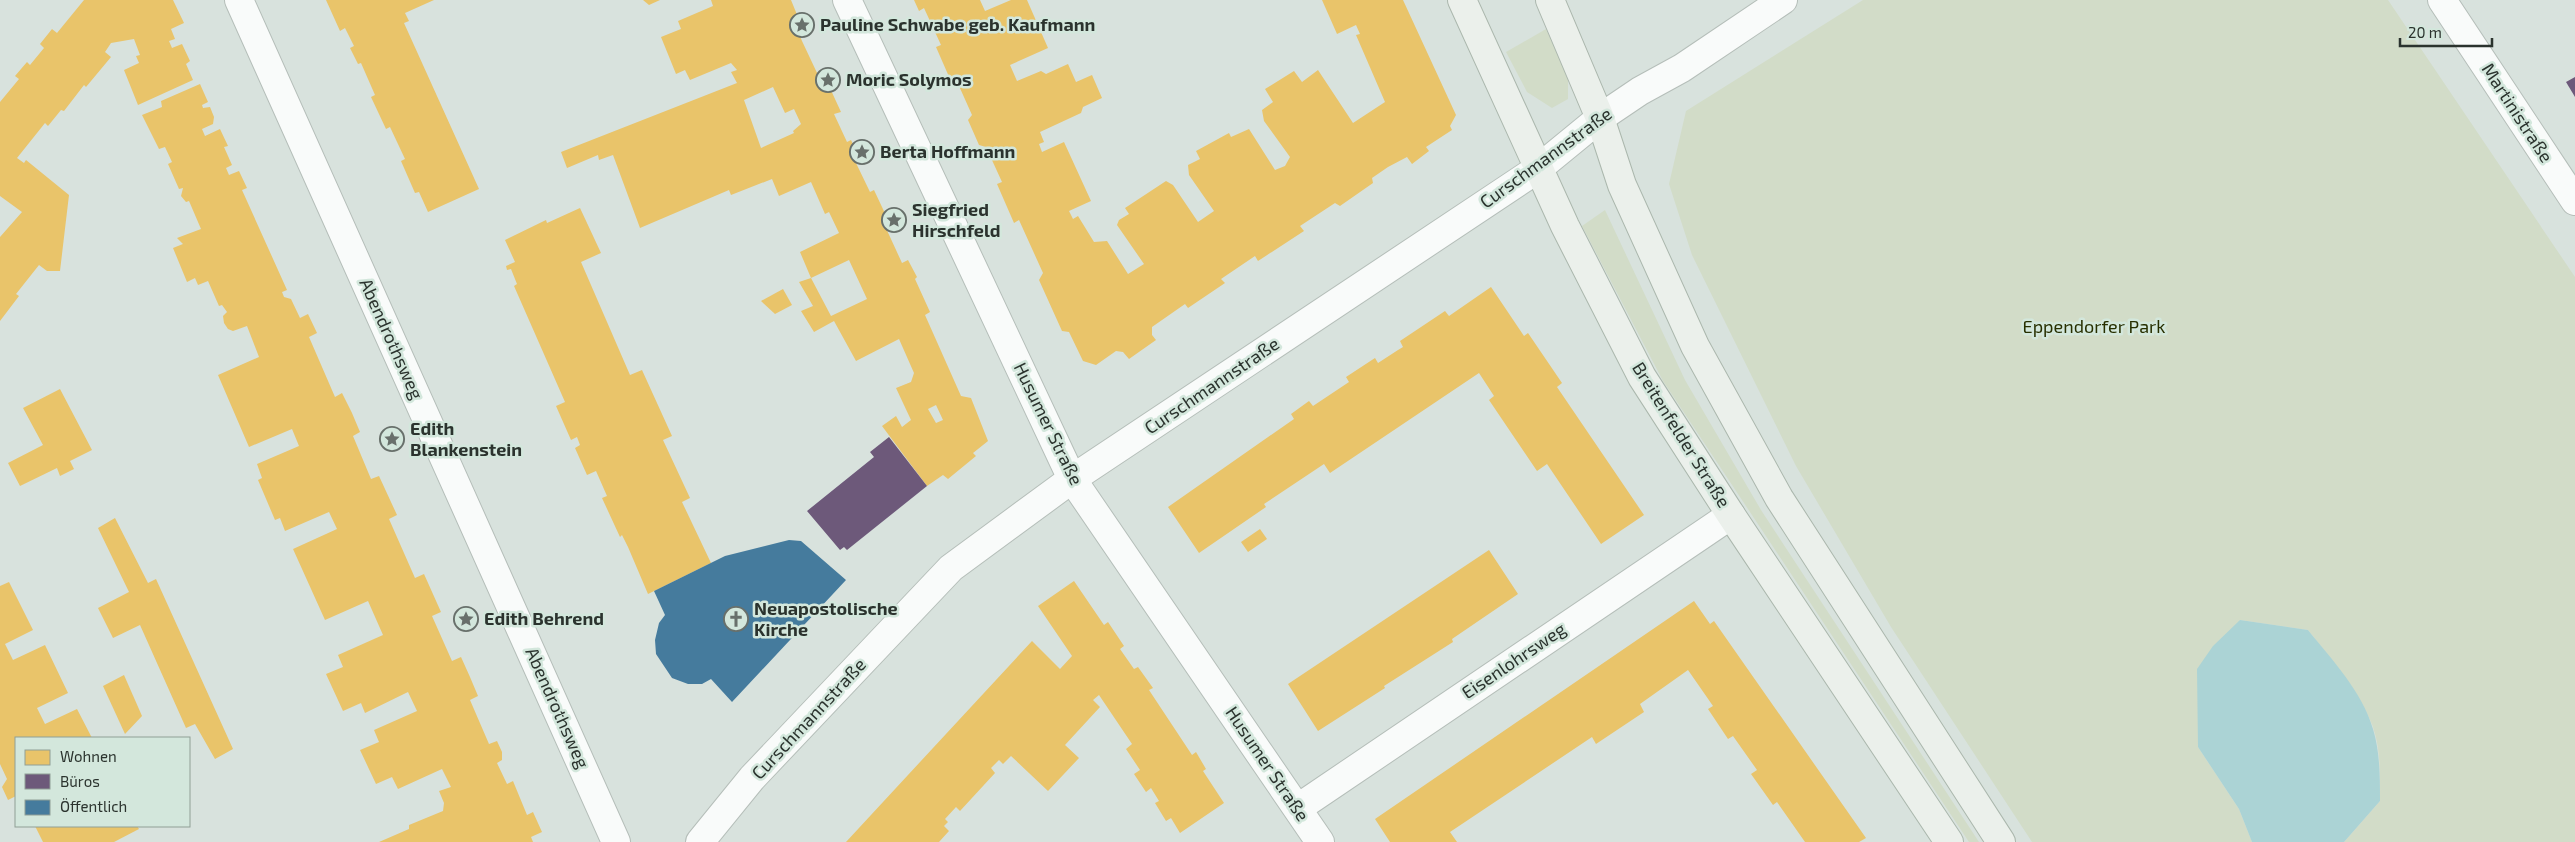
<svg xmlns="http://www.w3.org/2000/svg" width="2575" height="842" viewBox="0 0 2575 842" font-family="'Exo 2',sans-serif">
	<rect width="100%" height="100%" fill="#d8e2dd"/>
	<g fill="#d2dcc8">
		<path d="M1863 0H2388L2575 277V842H2344L2380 801C2380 777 2381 750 2373 727 2359 690 2332 661 2308 630L2240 620 2198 747 2239 809 2252 842H2032L1891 627 1796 466 1692 255 1669 184 1686 111Z"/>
		<polygon points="1546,29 1568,77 1568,99 1552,108 1527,92 1506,52"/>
		<polygon points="1605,210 1685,380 1761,510 1979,842 1969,842 1663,381 1582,226"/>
	</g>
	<path fill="#abd3d5" d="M2240 620 2308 630C2332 660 2362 691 2373 729 2380 752 2380 777 2380 801L2344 842H2252L2239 809 2198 747 2197 669 2213 646Z"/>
	<g fill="#e9c46a" fill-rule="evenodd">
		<polygon points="84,0 173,0 184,23 171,29 175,39 169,41 172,48 182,44 190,61 186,64 193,80 138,105 124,70 139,63 136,56 140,55 134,39 111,43 105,52 111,57 86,87 84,85 64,111 61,110 48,126 45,123 17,158 24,163 26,160 69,195 60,271 47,271 39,265 16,294 19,296 0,321 0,237 22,212 0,196 0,102 19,79 15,76 27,62 30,65 44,48 40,44 52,29 57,33"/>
		<polygon points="326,0 434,0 405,13 409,21 404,23 479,189 428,212 419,192 415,193 401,161 405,159 390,127 386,129 371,97 375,95 361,63 358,64 350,48 354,46 345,28 340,31"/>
		<polygon points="643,0 660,0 649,5"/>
		<path d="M711 0H791L800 22 795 24 802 41 818 75 823 73 841 112 834 114 847 142 851 140 861 161 856 163 870 192 874 190 890 224 885 226 902 263 908 260 917 277 915 279 930 312 925 315 961 396 971 398 988 441 973 453 976 456 948 479 943 475 927 486 882 426 896 416 902 427 911 420 896 388 911 382 914 373 899 339 856 361 834 321 814 332 801 311 813 306 799 282 811 278 800 252 839 233 829 212 825 214 811 182 779 196 772 179 731 195 729 190 640 228 613 155 599 160 598 155 567 168 561 152 737 83 731 72 737 70 731 63 690 80 685 70 676 74 661 37 681 29 678 21 713 6ZM773 87 785 113 794 109 801 124 793 131 794 133 761 148 744 100ZM849 260 867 299 831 316 811 278ZM936 405 943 420 936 423 928 409Z"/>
		<polygon points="914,0 980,0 985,11 1011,0 1027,0 1048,48 1010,65 1017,81 1041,71 1046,74 1068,64 1076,82 1092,75 1102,98 1083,107 1081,113 1040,132 1044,142 1039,144 1042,152 1064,142 1091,201 1069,211 1073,219 1078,216 1094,242 1107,241 1128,274 1144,264 1117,225 1119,220 1129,214 1125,208 1166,181 1173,185 1198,222 1214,211 1189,175 1188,165 1200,159 1196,151 1229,133 1231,137 1249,129 1275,170 1285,166 1290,157 1264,121 1262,110 1273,102 1265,89 1294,71 1302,82 1318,70 1353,123 1385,102 1356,35 1360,34 1356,25 1337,34 1322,0 1403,0 1456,115 1450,126 1452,130 1426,147 1429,151 1412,164 1407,157 1388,167 1372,178 1373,183 1340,206 1335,203 1300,226 1304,231 1258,261 1255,256 1221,279 1225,283 1188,308 1185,304 1152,327 1152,335 1156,340 1129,359 1123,352 1116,351 1096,365 1083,361 1069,332 1062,331 1039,280 1043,273 1019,220 1014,223 997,184 1002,182 986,147 979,145 968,120 972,115 955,77 950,79 936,47 941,45 924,8 919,11"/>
		<polygon points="200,84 208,102 202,105 203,108 210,107 214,117 213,124 202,129 205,136 220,129 228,146 224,147 232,165 226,168 229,175 239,171 247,188 242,190 287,290 282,292 284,297 291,299 300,318 308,314 317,333 309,337 335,397 342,393 352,413 360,432 353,436 371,479 379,476 397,515 389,519 415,578 424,574 441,612 432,616 452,661 461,657 470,677 478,696 470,700 489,744 497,741 502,752 502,760 497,763 507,784 513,781 527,815 533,812 542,832 531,837 533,842 379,842 409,829 409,825 443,811 444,803 439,791 451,787 442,769 398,789 392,777 376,784 360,750 379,742 374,730 417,711 408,692 365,713 361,703 343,711 326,674 343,667 338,655 383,635 368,601 325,620 293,549 337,529 329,512 285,531 280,518 275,520 258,480 262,478 257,464 299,446 292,429 249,447 218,375 259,357 247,326 233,331 228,329 224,323 223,316 227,312 222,305 219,306 208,281 198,285 195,278 187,282 173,248 183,244 177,238 201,229 189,201 186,202 181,196 183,188 179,189 168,164 172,162 165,147 159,149 142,115 162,107 161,101"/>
		<polygon points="580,208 601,253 581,262 630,375 642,370 672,436 663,440 690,498 682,502 711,563 648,594 628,547 622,535 620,537 602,498 607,496 596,471 587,475 575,448 580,445 577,437 571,440 556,406 565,402 514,286 517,284 511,269 507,270 506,266 515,262 505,240 546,220 547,223"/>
		<polygon points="1491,287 1524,336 1528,333 1562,383 1557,387 1644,515 1601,544 1547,464 1537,471 1489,400 1494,396 1479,373 1330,473 1324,464 1264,504 1266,507 1199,553 1168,507 1294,419 1291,414 1309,401 1313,406 1349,382 1346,377 1375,358 1378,363 1398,350 1403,347 1400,341 1445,311 1449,316"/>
		<polygon points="783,289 792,305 775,314 761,301"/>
		<polygon points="60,389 92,450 70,461 74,469 60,476 57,468 20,486 8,463 43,445 23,408"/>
		<polygon points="115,518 148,583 156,579 233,749 215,759 195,724 186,728 140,625 113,638 98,608 129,592 98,528"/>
		<polygon points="1260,529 1267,539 1248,552 1241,542"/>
		<polygon points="1489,550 1518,594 1452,639 1453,642 1384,686 1385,688 1318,731 1288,684"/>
		<polygon points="1074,581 1104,625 1108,622 1124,646 1120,649 1134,669 1138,667 1153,688 1149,690 1192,755 1196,752 1206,769 1203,771 1224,803 1180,833 1171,818 1166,821 1155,803 1159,801 1151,788 1146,792 1134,774 1140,770 1126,749 1132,744 1099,695 1093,700 1100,707 1065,745 1079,758 1048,791 1011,756 1003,764 999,760 991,768 995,773 960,811 956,807 945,819 948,822 944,826 949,831 939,842 846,842 1032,641 1060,669 1072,656 1038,606"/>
		<polygon points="9,582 33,630 5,644 13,660 45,645 68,693 37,708 45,724 77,709 92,738 16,738 16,796 8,800 2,787 7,779 0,764 0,586"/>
		<polygon points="1694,601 1710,624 1714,621 1866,838 1859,842 1805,842 1777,802 1773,805 1751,774 1757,770 1733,736 1728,739 1708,709 1713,706 1688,670 1640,704 1644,712 1596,744 1592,737 1450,832 1457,842 1390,842 1375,819"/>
		<polygon points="124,675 142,716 125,734 103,686"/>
		<polygon points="35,826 137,826 139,829 114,842 43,842"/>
	</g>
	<g fill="#6d597a">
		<polygon points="2575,77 2575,97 2566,82"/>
		<polygon points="889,437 927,486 847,550 844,547 840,550 807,511 874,457 870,452"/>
	</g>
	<polygon fill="#457b9d" points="789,540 801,541 846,580 732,702 711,679 702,684 688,684 672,678 656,654 655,640 659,623 665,615 654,591 725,556"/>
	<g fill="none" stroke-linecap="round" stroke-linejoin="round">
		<defs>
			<g id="minor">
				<polyline points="239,0 616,842"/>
				<polyline points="847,0 1072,479 1320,842"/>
				<polyline points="1298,808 1731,515"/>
				<polyline points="700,842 752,778 951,568 1072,479 1539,168 1600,118 1640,91 1682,68 1783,0"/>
			</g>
			<polyline id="tertiary" points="2442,0 2575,201"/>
			<g id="primary">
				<polyline points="1462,0 1565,226 1642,377 1731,515 1949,842"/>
				<polyline points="1550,0 1600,118 1622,185 1695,346 1779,498 2001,842"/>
			</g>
		</defs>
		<use href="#minor" stroke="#b5beb9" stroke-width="30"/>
		<use href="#tertiary" stroke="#b5beb9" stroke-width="30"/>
		<use href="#primary" stroke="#abb7ad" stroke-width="30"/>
		<use href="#minor" stroke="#f9fbfa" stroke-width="28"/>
		<use href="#tertiary" stroke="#f9fbfa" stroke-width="28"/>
		<use href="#primary" stroke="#ebf0eb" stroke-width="28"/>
	</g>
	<defs>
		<symbol id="sight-ring" viewBox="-11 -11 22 22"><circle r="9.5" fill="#d3e7dc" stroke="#68706b" stroke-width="1.5"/><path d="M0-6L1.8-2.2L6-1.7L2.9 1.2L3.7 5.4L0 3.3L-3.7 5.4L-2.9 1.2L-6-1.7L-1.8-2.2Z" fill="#68706b"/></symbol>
		<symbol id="church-ring" viewBox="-11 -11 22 22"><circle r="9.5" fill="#d3e7dc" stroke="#68706b" stroke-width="1.5"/><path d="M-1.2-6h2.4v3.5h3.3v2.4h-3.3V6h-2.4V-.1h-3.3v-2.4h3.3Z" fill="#68706b"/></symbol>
	</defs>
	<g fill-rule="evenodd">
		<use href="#sight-ring" x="788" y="11" width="28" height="28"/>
		<use href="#sight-ring" x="814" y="66" width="28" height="28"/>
		<use href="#sight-ring" x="848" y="138" width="28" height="28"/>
		<use href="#sight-ring" x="880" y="206" width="28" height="28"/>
		<use href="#sight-ring" x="378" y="425" width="28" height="28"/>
		<use href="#sight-ring" x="452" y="605" width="28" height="28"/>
		<use href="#church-ring" x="722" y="605" width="28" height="28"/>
	</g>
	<g text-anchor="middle" stroke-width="5" stroke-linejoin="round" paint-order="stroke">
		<g font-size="18" font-weight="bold" fill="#2b332e" stroke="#d3e7dc" text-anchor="start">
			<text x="820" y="31">Pauline Schwabe geb. Kaufmann</text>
			<text x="846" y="86">Moric Solymos</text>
			<text x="880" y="158">Berta Hoffmann</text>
			<text x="912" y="216">Siegfried<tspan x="912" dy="21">Hirschfeld</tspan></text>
			<text x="410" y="435">Edith<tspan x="410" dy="21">Blankenstein</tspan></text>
			<text x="754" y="615">Neuapostolische<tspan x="754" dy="21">Kirche</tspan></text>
			<text x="484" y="625">Edith Behrend</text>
		</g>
		<g font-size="18" fill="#2b332e" stroke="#d3e7dc">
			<text transform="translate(2517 113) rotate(57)" y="6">Martinistraße</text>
			<text transform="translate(1546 158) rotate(-36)" y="6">Curschmannstraße</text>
			<text transform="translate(391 339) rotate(66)" y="6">Abendrothsweg</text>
			<text transform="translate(1212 386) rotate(-34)" y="6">Curschmannstraße</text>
			<text transform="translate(1048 424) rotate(64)" y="6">Husumer Straße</text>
			<text transform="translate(1681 435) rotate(58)" y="6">Breitenfelder Straße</text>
			<text transform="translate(1514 661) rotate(-34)" y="6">Eisenlohrsweg</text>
			<text transform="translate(557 708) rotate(66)" y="6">Abendrothsweg</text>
			<text transform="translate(809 719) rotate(-47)" y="6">Curschmannstraße</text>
			<text transform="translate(1267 764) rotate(56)" y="6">Husumer Straße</text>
		</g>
		<g font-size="18" fill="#272f00" stroke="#d3e7dc">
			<text x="2094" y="333">Eppendorfer Park</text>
		</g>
	</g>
	<rect x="15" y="737" width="175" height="90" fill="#d3e7dc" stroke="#909f96"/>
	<rect x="25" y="750" width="25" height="15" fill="#e9c46a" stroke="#909f96"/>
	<text x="60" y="762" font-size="15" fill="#2b332e">Wohnen</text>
	<rect x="25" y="774" width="25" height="15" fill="#6d597a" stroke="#909f96"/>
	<text x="60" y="787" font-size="15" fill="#2b332e">Büros</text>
	<rect x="25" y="800" width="25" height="15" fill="#457b9d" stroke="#909f96"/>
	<text x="60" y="812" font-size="15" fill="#2b332e">Öffentlich</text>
	<path d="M2400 38v8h92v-8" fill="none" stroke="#2b332e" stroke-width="2.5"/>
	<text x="2408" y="38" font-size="15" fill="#2b332e" stroke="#d3e7dc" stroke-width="4" paint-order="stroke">20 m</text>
</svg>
